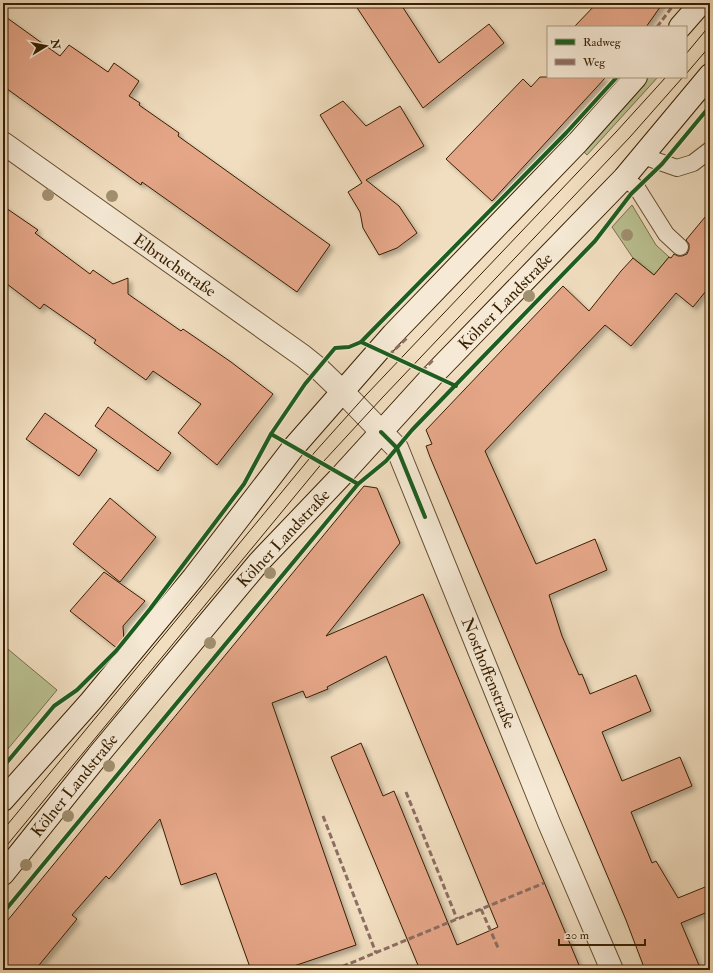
<svg xmlns="http://www.w3.org/2000/svg" width="713" height="973" viewBox="0 0 713 973" font-family="'IM FELL Double Pica',serif">
	<defs>
		<filter id="shadow"><feDropShadow dx="3.5" dy="3.5" stdDeviation="2" flood-color="#0004"/></filter>
	</defs>
	<rect width="100%" height="100%" fill="#f1dec0"/>
	<filter id="stains"><feTurbulence type="fractalNoise" baseFrequency=".005" numOctaves="4"/><feColorMatrix values="0 0 0 0 .2 0 0 0 0 .09 0 0 0 0 .02 0 0 0 .5 -.17"/></filter>
	<radialGradient id="worn" r=".72"><stop offset=".6" stop-color="#630" stop-opacity="0"/><stop offset="1" stop-color="#630" stop-opacity=".3"/></radialGradient>
	<g fill="#bac192" stroke="#797049">
		<polygon points="648,77 658,77 587,155 581,149"/>
		<polygon points="632,205 656,245 669,257 654,275 633,258 612,227"/>
		<polygon points="3,645 57,690 7,750 3,747"/>
	</g>
	<g fill="#e5a688" stroke="#381f00" filter="url(#shadow)">
		<polygon points="354,3 400,3 439,63 489,24 504,43 423,108"/>
		<polygon points="597,3 663,3 646,27 574,27"/>
		<polygon points="3,15 60,56 69,45 108,72 114,63 139,81 129,96 140,103 139,105 179,133 178,136 330,245 297,292 142,182 141,185 3,86"/>
		<polygon points="540,77 606,77 492,201 446,159 523,79 531,87"/>
		<polygon points="343,101 366,126 400,106 424,146 366,180 399,206 417,233 397,248 379,255 363,228 360,212 348,192 362,183 320,115"/>
		<polygon points="3,206 38,230 35,233 90,274 93,270 113,284 128,278 128,294 181,331 183,329 231,362 273,394 217,465 178,433 201,404 153,371 146,380 94,343 96,340 44,304 40,309 3,281"/>
		<polygon points="710,211 710,286 693,307 676,293 631,346 605,325 485,451 536,564 595,539 607,570 549,595 562,636 579,675 582,674 590,694 636,675 651,711 602,732 622,781 680,757 692,786 631,812 652,863 656,861 678,898 710,885 710,911 681,923 701,970 645,970 626,920 588,830 430,457 426,446 432,444 426,430 563,286 589,311 621,271 633,258 654,275 669,257 671,258 674,254 678,256 682,256 687,254 689,249 689,244 686,240"/>
		<polygon points="108,407 171,453 158,471 95,426"/>
		<polygon points="45,413 97,450 79,476 26,439"/>
		<polygon points="364,486 377,488 400,543 326,636 423,594 581,970 420,970 331,757 361,743 383,796 394,791 457,945 498,927 386,656 327,687 328,689 306,698 303,691 272,703 356,945 282,970 251,970 216,873 181,885 160,819 109,879 106,876 72,915 77,919 35,970 3,970 3,926"/>
		<polygon points="110,498 156,537 120,582 73,544"/>
		<polygon points="104,572 145,601 123,626 124,641 118,649 70,611"/>
	</g>
	<g fill="none" stroke-linecap="round" stroke-linejoin="round">
		<defs>
			<g id="lane">
				<polyline points="643,156 677,168 693,163 710,150"/>
				<polyline points="624,178 637,188 666,234 680,247"/>
			</g>
			<polyline id="street" points="3,143 303,356 318,368 343,392 397,448 549,823 612,970"/>
			<g id="secondary">
				<polyline points="680,27 701,3"/>
				<polyline points="3,800 91,701 193,578 293,448 393,334 578,142 636,77"/>
				<polyline points="3,874 100,753 259,562 342,475 433,375 624,178 710,75"/>
			</g>
		</defs>
		<use href="#lane" stroke="#664f30" stroke-width="18"/>
		<use href="#street" stroke="#664f30" stroke-width="24"/>
		<use href="#secondary" stroke="#381f00" stroke-width="24"/>
		<use href="#lane" stroke="#f6ead6" stroke-width="16"/>
		<use href="#street" stroke="#f6ead6" stroke-width="22"/>
		<use href="#secondary" stroke="#f6ead6" stroke-width="22"/>
		<g stroke="#381f00" stroke-width="1">
			<polyline points="686,54 710,25"/>
			<polyline points="686,74 710,46"/>
			<polyline points="3,830 314,453 366,395 616,132 666,77"/>
			<polyline points="3,850 323,462 382,398 630,137 683,77"/>
		</g>
		<g stroke="#8d6e63" stroke-width="3" stroke-dasharray="6 3" stroke-linecap="butt">
			<polyline points="657,27 675,3"/>
			<polyline points="389,355 408,337"/>
			<polyline points="422,371 433,360"/>
			<polyline points="406,792 457,919"/>
			<polyline points="323,816 376,953"/>
			<polyline points="481,909 499,950"/>
			<polyline points="334,970 544,883"/>
		</g>
		<defs>
			<g id="cycleway">
				<polyline points="361,342 456,386"/>
				<polyline points="381,432 397,448 425,517"/>
				<polyline points="271,434 358,484"/>
				<polyline points="3,767 54,706 77,690 116,651 150,609 244,484 271,434 305,384 335,348 349,347 361,342 566,133 617,77"/>
				<polyline points="3,913 358,484 386,461 412,430 595,241 631,194 662,164 710,106"/>
			</g>
		</defs>
		<use href="#cycleway" stroke="#f6ead6" stroke-width="6"/>
		<use href="#cycleway" stroke="#1b5e20" stroke-width="4"/>
	</g>
	<g fill="#a1906f">
		<circle cx="48" cy="195" r="6"/>
		<circle cx="112" cy="196" r="6"/>
		<circle cx="627" cy="235" r="6"/>
		<circle cx="529" cy="296" r="6"/>
		<circle cx="270" cy="573" r="6"/>
		<circle cx="210" cy="643" r="6"/>
		<circle cx="109" cy="766" r="6"/>
		<circle cx="68" cy="816" r="6"/>
		<circle cx="26" cy="865" r="6"/>
	</g>
	<g text-anchor="middle" stroke-width="3" stroke-linejoin="round" paint-order="stroke">
		<g font-size="17" fill="#381f00" stroke="#f6ead6">
			<text transform="translate(175 265) rotate(35)" y="6">Elbruchstraße</text>
			<text transform="translate(505 301) rotate(-46)" y="6">Kölner Landstraße</text>
			<text transform="translate(283 538) rotate(-47)" y="6">Kölner Landstraße</text>
			<text transform="translate(489 673) rotate(68)" y="6">Nosthoffenstraße</text>
			<text transform="translate(74 785) rotate(-51)" y="6">Kölner Landstraße</text>
		</g>
	</g>
	<rect width="713" height="973" fill="none" stroke="#f1dec0" stroke-width="16"/>
	<rect x="4" y="4" width="705" height="965" fill="none" stroke="#381f00" stroke-width="2"/>
	<rect x="8" y="8" width="697" height="957" fill="none" stroke="#381f00"/>
	<rect x="547" y="26" width="140" height="52" fill="#f6ead6" stroke="#aa9980"/>
	<rect x="555" y="39" width="20" height="6" fill="#1b5e20" stroke="#aa9980"/>
	<text x="583" y="46" font-size="12" fill="#381f00">Radweg</text>
	<rect x="555" y="59" width="20" height="6" fill="#8d6e63" stroke="#aa9980"/>
	<text x="583" y="66" font-size="12" fill="#381f00">Weg</text>
	<g transform="translate(46 46) rotate(80)" stroke="#f6ead6" stroke-width="3" paint-order="stroke">
	<path d="M0-3L7 15L0 10L-7 15Z" fill="#381f00"/>
	<text y="-6" font-size="11" font-weight="bold" text-anchor="middle" fill="#381f00">N</text>
	</g>
	<path d="M559 939v6h86v-6" fill="none" stroke="#381f00" stroke-width="2"/>
	<text x="565" y="939" font-size="12" fill="#381f00" stroke="#f6ead6" stroke-width="3" paint-order="stroke">20 m</text>
	<rect width="100%" height="100%" filter="url(#stains)"/>
	<rect width="100%" height="100%" fill="url(#worn)"/>
</svg>
